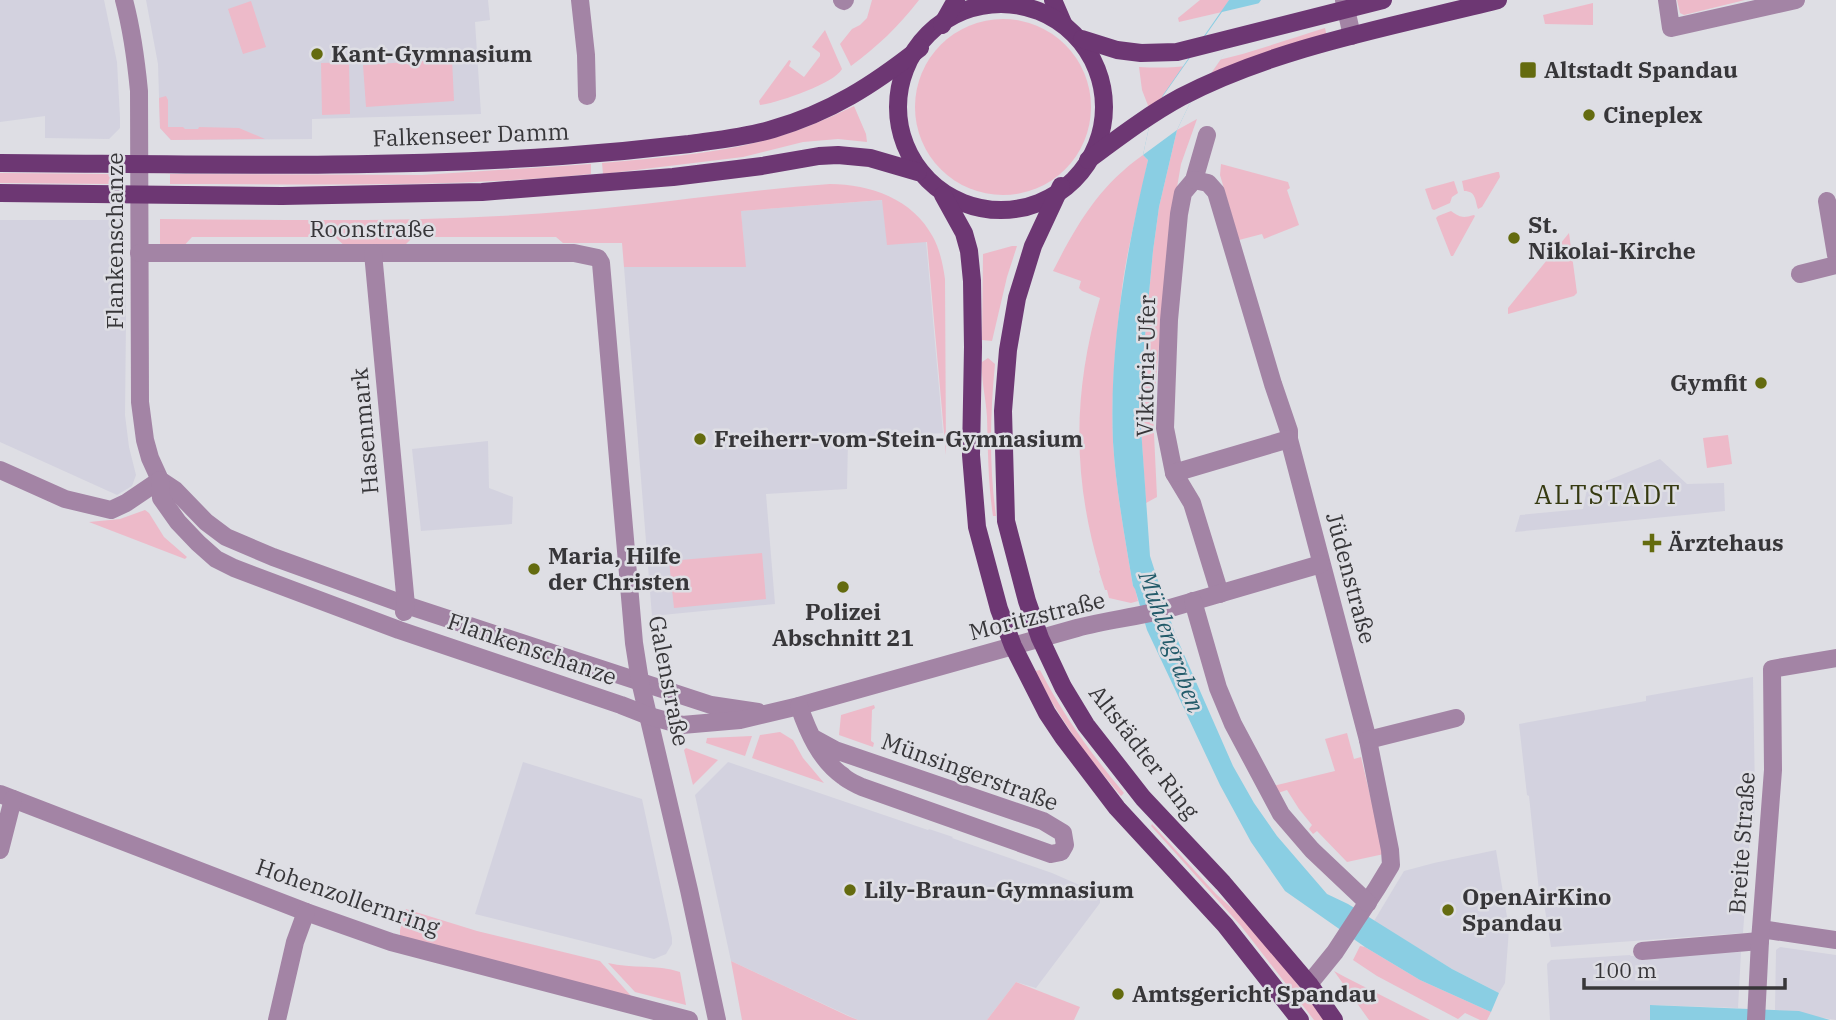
<svg xmlns="http://www.w3.org/2000/svg" width="1836" height="1020" viewBox="0 0 1836 1020" font-family="'IBM Plex Serif',serif">
	<rect width="100%" height="100%" fill="#dedee4"/>
	<g fill="#d3d2df">
		<polygon points="0,0 104,0 117,62 120,118 120,128 109,139 45,138 45,116 0,122"/>
		<polygon points="146,0 488,0 490,20 475,22 481,114 312,119 312,139 171,140 160,128 158,64"/>
		<polygon points="883,200 926,241 943,433 848,440 847,489 766,494 775,604 652,616 624,267 745,267 741,211"/>
		<polygon points="0,220 114,220 124,227 126,320 125,415 129,447 136,475 132,486 117,495 0,442"/>
		<polygon points="488,441 489,488 513,497 512,524 421,531 412,449"/>
		<polygon points="1660,459 1687,484 1724,483 1725,511 1515,532 1520,515 1583,509 1587,489"/>
		<polygon points="1753,677 1755,795 1754,822 1751,822 1743,933 1551,947 1542,891 1539,891 1529,796 1527,795 1519,724 1646,701 1646,696"/>
		<polygon points="523,762 642,799 672,938 672,944 666,954 654,959 475,914"/>
		<polygon points="728,762 928,830 929,829 953,837 952,838 1052,873 1100,894 1100,903 1036,988 1016,982 987,1020 858,1020 731,961 695,795"/>
		<polygon points="1496,850 1509,929 1505,983 1499,993 1452,969 1374,921 1404,871 1434,863"/>
		<polygon points="1780,947 1836,955 1836,1020 1775,1010 1776,950"/>
		<polygon points="1741,952 1738,1008 1651,1005 1650,1020 1661,1020 1550,1020 1547,964 1551,960 1630,955 1631,956"/>
	</g>
	<g fill="#edbac9">
		<path d="M872 0H919C899 26 877 47 851 66L840 44 852 29 860 25 867 18Z"/>
		<polygon points="1200,0 1229,0 1222,12 1179,22 1178,18"/>
		<polygon points="1677,0 1745,0 1684,15 1680,13"/>
		<polygon points="251,1 266,47 243,54 228,9"/>
		<polygon points="1593,3 1593,25 1545,24 1543,15"/>
		<circle cx="1003" cy="107" r="88"/>
		<path d="M1325 28 1327 37 1149 108 1142 90 1139 67C1157 68 1175 68 1193 65 1238 58 1282 41 1325 28Z"/>
		<path d="M825 30 842 69C834 84 777 103 760 105L759 101 789 60 791 61 789 66 804 77 820 56V53L812 47Z"/>
		<polygon points="452,59 454,101 366,107 363,65"/>
		<polygon points="349,62 350,114 322,115 321,63"/>
		<polygon points="166,96 168,100 168,127 183,127 185,129 198,129 199,127 239,128 265,139 171,140 160,128 159,98"/>
		<path d="M854 106 866 134 867 142 838 139 803 142 743 157 603 174 602 163C654 158 707 155 758 142 792 134 823 121 854 106Z"/>
		<polygon points="1197,119 1181,164 1169,234 1153,413 1157,497 1146,503 1139,400 1153,251 1159,207 1177,130"/>
		<path d="M1143 155 1148 160C1139 206 1126 250 1121 297 1115 345 1111 394 1113 442 1116 490 1125 538 1133 586L1135 588 1138 601 1131 603 1109 598 1107 590H1105L1099 571 1100 570C1072 476 1073 391 1100 298L1082 291 1079 288 1081 281 1053 271C1077 224 1099 186 1143 155Z"/>
		<path d="M591 164V174C451 188 310 184 170 184V174L422 175Z"/>
		<polygon points="1221,164 1288,182 1290,188 1287,190 1299,225 1264,239 1262,234 1239,240 1220,175"/>
		<path d="M1497 172H1499L1500 177 1482 207 1478 209C1475 200 1476 191 1464 191L1462 181Z"/>
		<polygon points="0,173 110,174 109,184 0,183"/>
		<polygon points="1454,181 1458,193 1452,197 1450,203 1434,210 1432,209 1425,189"/>
		<path d="M830 184C870 184 913 199 933 237 940 250 943 265 945 279L946 455 927 242 887 245 882 200 741 211 746 267H624L622 243H563L556 237H413L402 248H347L335 237H192L181 249H160V219C297 220 435 223 572 211 658 204 744 190 830 184Z"/>
		<path d="M1451 211C1461 218 1463 218 1474 215L1475 216 1453 256H1451L1436 218 1438 216Z"/>
		<polygon points="1569,233 1577,293 1574,296 1508,314 1508,308"/>
		<polygon points="1012,246 1017,246 1007,277 992,341 982,340 983,254"/>
		<path d="M988 358 995 364C990 415 989 465 996 516H993C988 483 988 450 987 417 986 398 981 381 982 362Z"/>
		<polygon points="1728,435 1732,464 1707,468 1703,438"/>
		<polygon points="145,510 149,513 164,537 187,557 185,559 89,522 120,519"/>
		<polygon points="762,553 766,599 674,608 669,561"/>
		<path d="M1040 670C1063 715 1092 755 1124 793L1121 796 1082 749 1051 701 1035 671Z"/>
		<polygon points="874,705 875,708 872,710 871,741 874,743 873,747 839,735 841,715"/>
		<polygon points="780,732 793,740 803,758 824,783 752,758 760,735"/>
		<polygon points="1347,733 1354,759 1361,757 1384,854 1347,862 1317,831 1313,834 1309,829 1312,825 1299,809 1287,790 1278,793 1273,786 1335,771 1325,739"/>
		<polygon points="752,736 745,756 706,743 707,738"/>
		<polygon points="686,748 718,760 693,785 684,750"/>
		<polygon points="1152,824 1216,894 1243,918 1288,972 1324,1020 1314,1020 1241,926 1151,826"/>
		<polygon points="406,909 477,931 600,961 632,997 400,938 400,930"/>
		<polygon points="1360,946 1365,947 1420,980 1491,1012 1487,1020 1480,1020 1465,1013 1458,1019 1377,976 1353,960"/>
		<polygon points="731,961 848,1016 858,1020 742,1020"/>
		<path d="M608 963C632 969 656 964 680 972L686 1005 635 992Z"/>
		<polygon points="1334,971 1345,977 1430,1020 1369,1020"/>
		<polygon points="1016,982 1080,1007 1074,1020 987,1020"/>
	</g>
	<g fill="#8acee3">
		<path d="M1229 0H1261L1189 105 1177 130 1159 207 1153 251 1139 400 1150 556 1175 634 1233 766 1254 803 1277 836 1327 894 1348 904 1452 969 1499 993 1491 1012 1420 980 1365 947 1285 891 1251 842 1220 785 1147 630 1135 589 1133 586C1125 538 1116 490 1113 442 1109 347 1126 252 1148 160L1143 155 1149 127 1163 95Z"/>
		<polygon points="1650,1005 1799,1011 1830,1020 1650,1020"/>
	</g>
	<polygon fill="#dedee4" points="1260,3 1189,105 1177,130 1143,155 1149,127 1163,96 1222,12"/>
	<g fill="none" stroke-linecap="round" stroke-linejoin="round">
		<g stroke="#a384a5" stroke-width="18">
			<path d="M124 0C132 30 136 60 139 91L140 402 145 440 150 458 160 480 175 490 206 522 226 537 273 557 406 605 711 705 758 712"/>
			<polyline points="580,0 586,55 587,96"/>
			<polyline points="842,0 844,1 845,0"/>
			<polyline points="1344,0 1352,36"/>
			<polyline points="1667,0 1671,28 1796,0"/>
			<polyline points="1207,135 1194,180 1183,193 1179,214 1169,320 1165,428 1174,473 1192,503 1220,594"/>
			<polyline points="1194,180 1208,183 1216,192 1273,384 1289,431 1289,439 1368,740 1390,850 1391,865 1377,888 1335,952 1309,984"/>
			<polyline points="1827,201 1836,255"/>
			<polyline points="139,253 574,253 598,258 601,263 634,643 640,681 689,890 717,1020"/>
			<polyline points="373,253 406,605 404,612"/>
			<polyline points="1800,274 1836,265"/>
			<polyline points="0,470 65,499 111,510 126,503 160,480"/>
			<polyline points="1174,473 1289,439"/>
			<path d="M160 480 161 498 178 522 198 543 216 559 234 568 399 630 621 705 649 716 682 725 740 720 799 706 1077 628C1107 620 1137 617 1167 609L1321 564"/>
			<polyline points="1193,601 1218,688 1233,724 1281,814 1312,850 1368,903"/>
			<path d="M799 706C808 732 820 760 843 776 848 781 856 784 862 787L1051 854 1061 852 1065 845 1063 833 1043 821 835 750 813 738"/>
			<polyline points="1368,740 1456,718"/>
			<polyline points="0,794 306,912 391,942 689,1020"/>
			<polyline points="0,850 13,799"/>
			<polyline points="1761,929 1836,940"/>
			<polyline points="1642,951 1760,941"/>
			<polyline points="277,1020 295,942 306,912"/>
			<polyline points="1756,1020 1760,941 1773,770 1772,669 1836,658"/>
		</g>
		<g stroke="#6d3773" stroke-width="18">
			<polyline points="1053,0 1063,23"/>
			<circle cx="1001" cy="107" r="103"/>
			<polyline points="942,25 956,0"/>
			<polyline points="1082,39 1117,50 1141,53 1177,52 1383,0"/>
			<path d="M1088 160C1118 138 1148 115 1181 97 1276 47 1395 26 1498 0"/>
			<path d="M0 163C187 164 375 169 562 156 605 153 647 149 689 144 717 140 746 137 773 129 831 112 873 85 920 48"/>
			<polyline points="1061,186 1033,246 1017,298 1008,350 1003,411 1006,521 1027,601 1040,638 1063,687 1086,725 1143,798 1223,883 1309,984 1334,1020"/>
			<polyline points="0,193 282,196 482,192 673,177 762,166 819,156 838,155 870,158 918,172"/>
			<polyline points="943,195 964,233 969,251 972,281 973,347 971,455 977,527 999,609 1013,646 1047,713 1063,737 1117,808 1225,925 1300,1020"/>
		</g>
	</g>
	<g fill="#646b0f" stroke="#dedee4" stroke-width="2.5">
		<circle cx="317" cy="54" r="7"/>
		<rect x="1519" y="61" width="18" height="18" rx="3.5"/>
		<circle cx="1589" cy="115" r="7"/>
		<circle cx="1514" cy="238" r="7"/>
		<circle cx="1761" cy="383" r="7"/>
		<circle cx="700" cy="439" r="7"/>
		<path d="M1648.5 532.5h7v7h7v7h-7v7h-7v-7h-7v-7h7z"/>
		<circle cx="534" cy="569" r="7"/>
		<circle cx="843" cy="587" r="7"/>
		<circle cx="850" cy="890" r="7"/>
		<circle cx="1448" cy="910" r="7"/>
		<circle cx="1118" cy="994" r="7"/>
	</g>
	<g text-anchor="middle" stroke-width="5" stroke-linejoin="round" paint-order="stroke">
		<g font-size="23" font-weight="bold" fill="#373639" stroke="#dedee4" text-anchor="start">
			<text x="331" y="62">Kant-Gymnasium</text>
			<text x="1544" y="78">Altstadt Spandau</text>
			<text x="1603" y="123">Cineplex</text>
			<text x="1528" y="233">St.<tspan x="1528" dy="26">Nikolai-Kirche</tspan></text>
			<text x="1747" y="391" text-anchor="end">Gymfit</text>
			<text x="714" y="447">Freiherr-vom-Stein-Gymnasium</text>
			<text x="1668" y="551">Ärztehaus</text>
			<text x="548" y="564">Maria, Hilfe<tspan x="548" dy="26">der Christen</tspan></text>
			<text x="843" y="620" text-anchor="middle">Polizei<tspan x="843" dy="26">Abschnitt 21</tspan></text>
			<text x="864" y="898">Lily-Braun-Gymnasium</text>
			<text x="1462" y="905">OpenAirKino<tspan x="1462" dy="26">Spandau</tspan></text>
			<text x="1132" y="1002">Amtsgericht Spandau</text>
		</g>
		<g font-size="23" fill="#373639" stroke="#dedee4">
			<text transform="translate(471 135) rotate(-2)" y="8">Falkenseer Damm</text>
			<text x="372" y="237">Roonstraße</text>
			<text transform="translate(115 241) rotate(-90)" y="8">Flankenschanze</text>
			<text transform="translate(1146 366) rotate(-89)" y="8">Viktoria-Ufer</text>
			<text transform="translate(365 431) rotate(-95)" y="8">Hasenmark</text>
			<text transform="translate(1351 578) rotate(75)" y="8">Jüdenstraße</text>
			<text transform="translate(1037 616) rotate(-14)" y="8">Moritzstraße</text>
			<text transform="translate(532 649) rotate(19)" y="8">Flankenschanze</text>
			<text transform="translate(669 681) rotate(79)" y="8">Galenstraße</text>
			<text transform="translate(1144 752) rotate(52)" y="8">Altstädter Ring</text>
			<text transform="translate(970 772) rotate(20)" y="8">Münsingerstraße</text>
			<text transform="translate(1742 843) rotate(-86)" y="8">Breite Straße</text>
			<text transform="translate(348 897) rotate(19)" y="8">Hohenzollernring</text>
		</g>
		<g font-size="24" font-style="italic" fill="#235b6a" stroke="#dedee4">
			<text transform="translate(1171 642) rotate(70)" y="8">Mühlengraben</text>
		</g>
		<g font-size="26" letter-spacing="2" fill="#363a11" stroke="#dedee4">
			<text x="1608" y="504">ALTSTADT</text>
		</g>
	</g>
	<path d="M1584 978v10h201v-10" fill="none" stroke="#373639" stroke-width="3.5"/>
	<text x="1594" y="978" font-size="21" fill="#373639" stroke="#dedee4" stroke-width="5" paint-order="stroke">100 m</text>
</svg>
